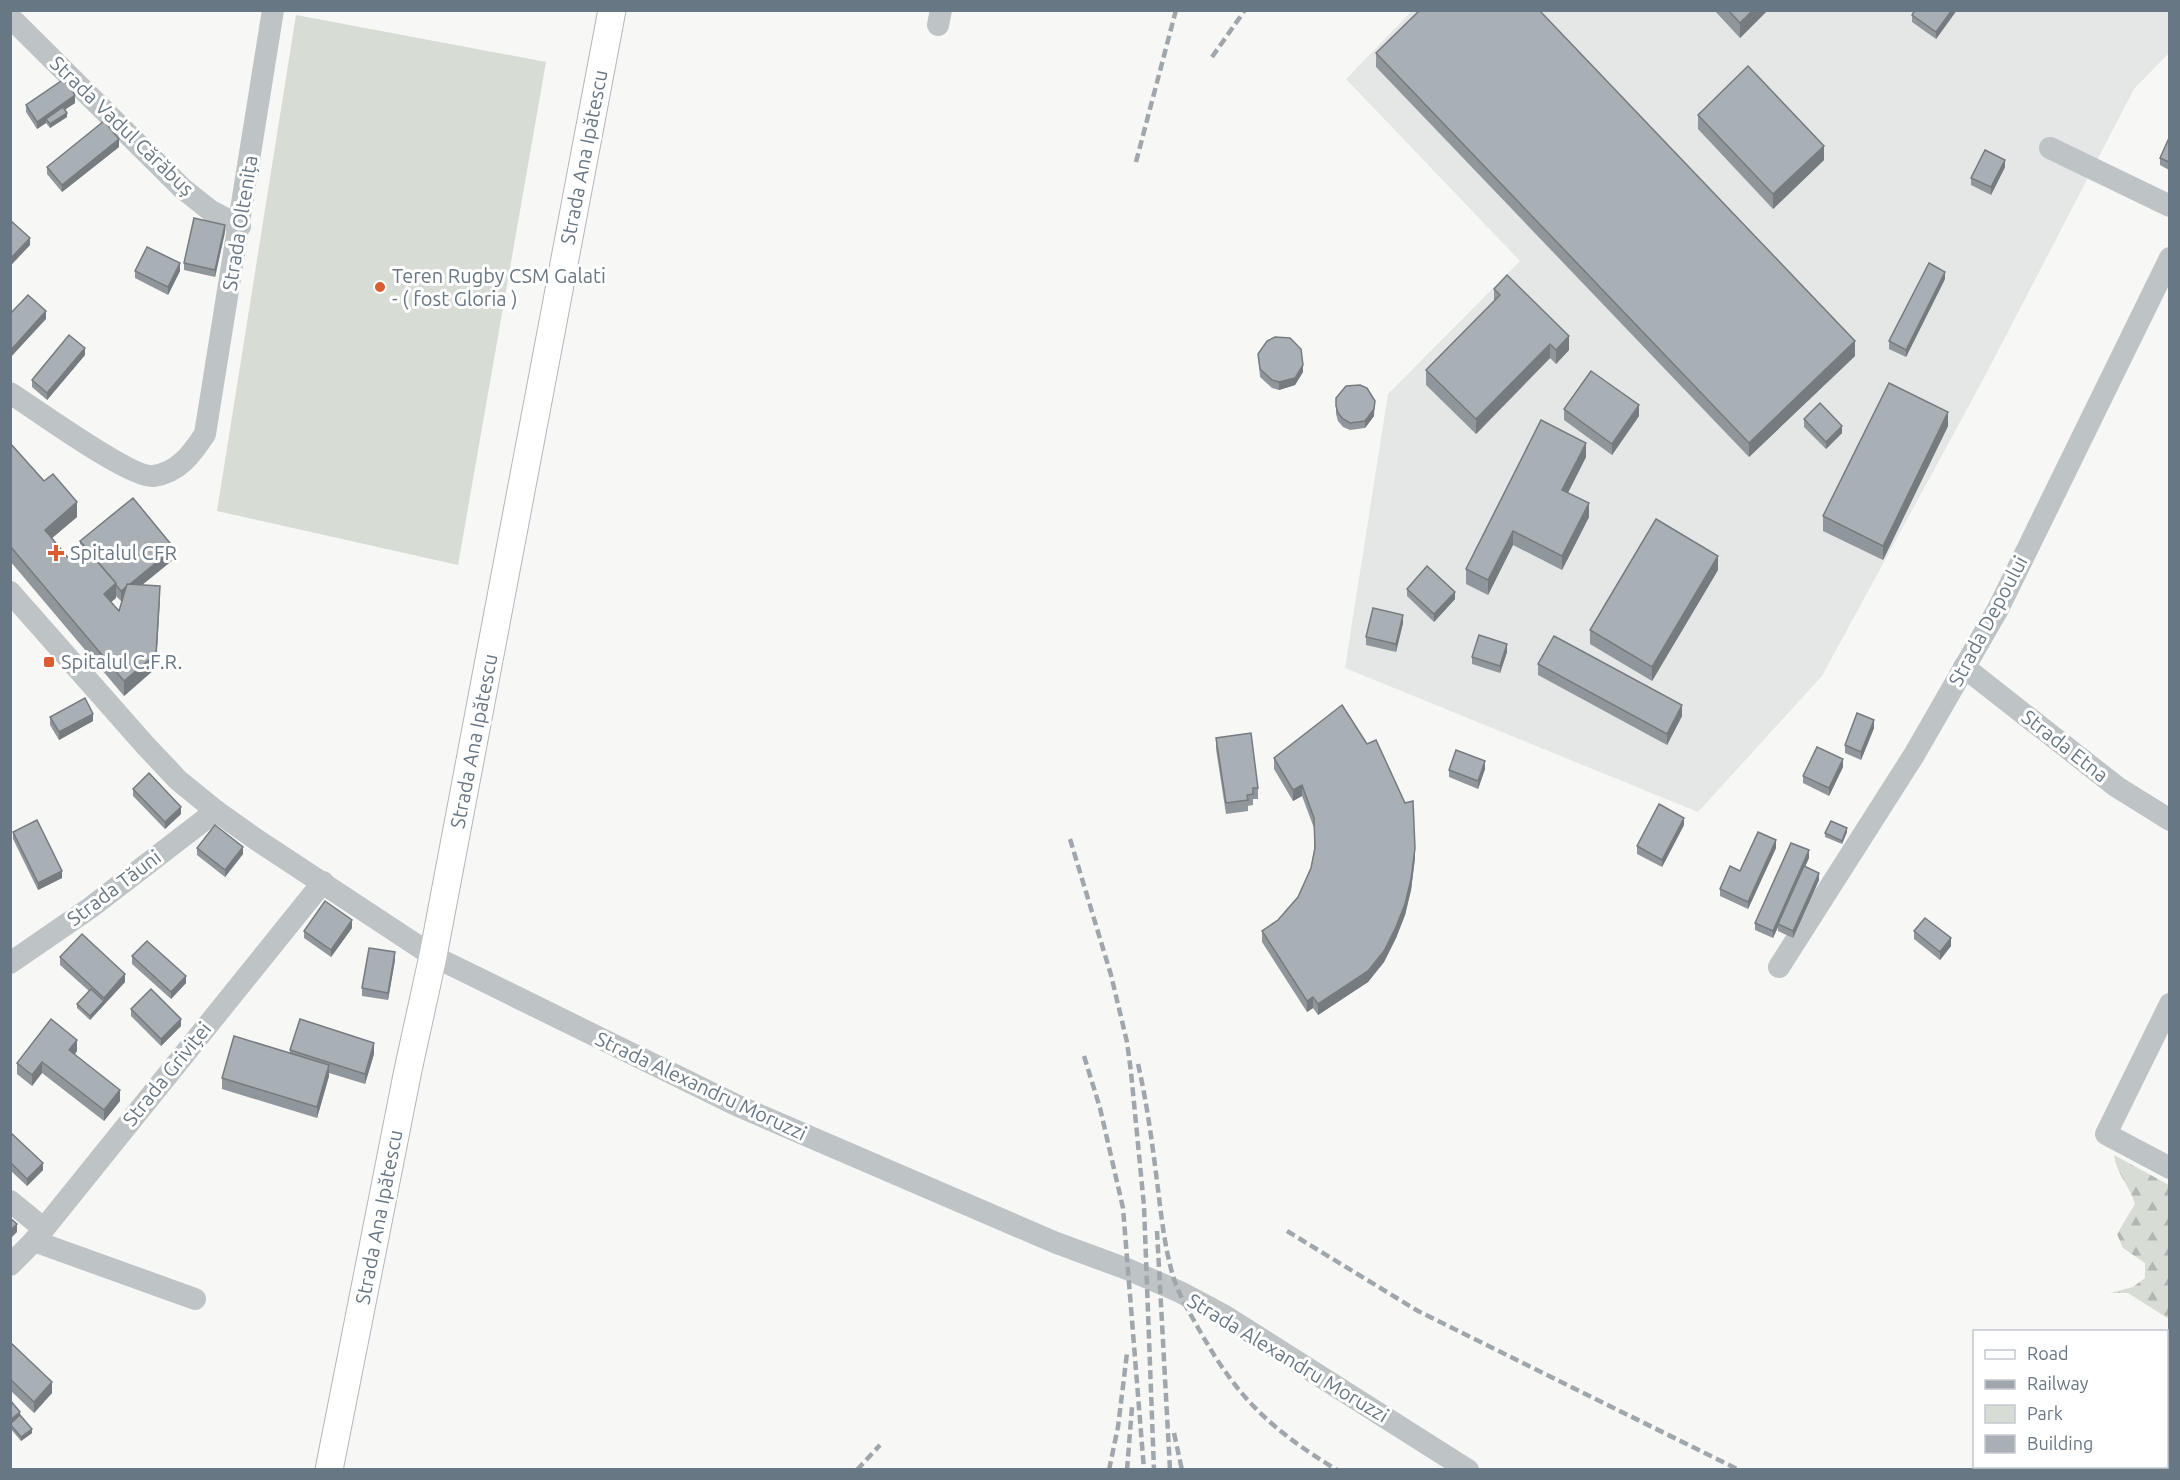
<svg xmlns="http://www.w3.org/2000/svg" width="2180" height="1480" viewBox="0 0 2180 1480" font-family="Ubuntu,sans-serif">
	<defs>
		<pattern id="forest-firs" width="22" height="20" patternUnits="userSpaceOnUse" patternTransform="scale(1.5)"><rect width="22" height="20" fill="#d7dcd4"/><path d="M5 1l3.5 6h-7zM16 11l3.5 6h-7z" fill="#b2b7b2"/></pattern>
	</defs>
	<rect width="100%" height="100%" fill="#f7f7f5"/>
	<polygon fill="#e5e6e6" points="1412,11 2169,11 2169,53 2134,89 1985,376 1822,676 1698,812 1345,668 1388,394 1520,261 1346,79"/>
	<path fill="url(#forest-firs)" d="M2114 1155 2169 1185V1319L2128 1293H2110L2133 1287 2145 1278V1263L2123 1248 2117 1234 2135 1204C2130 1186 2116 1173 2114 1155Z"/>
	<polygon fill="#d7dcd4" points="296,15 546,62 458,565 217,511"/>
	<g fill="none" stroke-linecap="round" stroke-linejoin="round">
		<defs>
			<polyline id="major" points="329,1470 408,1070 433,956 612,10"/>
		</defs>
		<use href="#major" stroke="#b2b7bb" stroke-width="29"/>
		<g stroke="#bec3c6" stroke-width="22">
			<polyline points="10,17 182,188 211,211 240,226"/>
			<polyline points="938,25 941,10"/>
			<polyline points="2050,148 2170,206"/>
			<path d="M10 393C34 408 131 479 153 476 178 473 192 454 205 434L273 10"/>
			<polyline points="10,592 145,745 178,780 216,811 257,840 433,956 736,1105 1054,1242 1127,1269 1180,1292 1225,1316 1468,1470"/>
			<polyline points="1964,667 2117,787 2170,820"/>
			<polyline points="10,963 90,908 216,811"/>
			<polyline points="1779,967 1914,755 1998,609 2170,258"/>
			<polyline points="2170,1004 2106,1134 2170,1168"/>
			<polyline points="10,1201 43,1228"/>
			<polyline points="34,1241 195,1299"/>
			<polyline points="10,1265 34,1241 323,882"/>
		</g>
		<use href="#major" stroke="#fff" stroke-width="27"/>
		<g stroke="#a0a7ac" stroke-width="4.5" stroke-dasharray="9 4.5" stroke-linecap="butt">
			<polyline points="1212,57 1245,10"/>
			<polyline points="1136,162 1176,10"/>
			<polyline points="1070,839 1111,975 1127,1042 1131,1072 1144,1206 1154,1470"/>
			<polyline points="1084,1056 1100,1108 1123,1208 1144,1470"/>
			<path d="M1138 1064C1147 1103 1152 1142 1157 1181 1161 1213 1164 1245 1173 1276 1179 1296 1191 1315 1201 1333 1239 1400 1272 1430 1337 1470"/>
			<polyline points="1157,1231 1170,1470"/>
			<polyline points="1287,1231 1418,1311 1739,1470"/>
			<polyline points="1174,1433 1182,1470"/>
			<polyline points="857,1470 880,1445"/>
			<polyline points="1109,1470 1118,1427 1127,1353"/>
			<polyline points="1127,1470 1132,1407"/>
		</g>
	</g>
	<g fill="#90979c" fill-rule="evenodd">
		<polygon points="1714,10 1768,10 1740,38"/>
		<polygon points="1915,10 1957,10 1936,39 1912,22 1912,15"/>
		<polygon points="1376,53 1855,356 1749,457 1376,67"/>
		<polygon points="75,103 64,110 67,117 50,128 46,123 37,129 26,112 26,105"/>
		<polygon points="1698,115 1824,160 1773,209 1698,129"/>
		<polygon points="2169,138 2169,170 2160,165 2160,158"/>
		<polygon points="119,147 62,192 47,174 47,167"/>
		<polygon points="2005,167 1991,195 1971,185 1971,178"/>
		<polygon points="10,220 30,245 12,264 10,263"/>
		<polygon points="225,232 215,277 184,270 184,263"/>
		<polygon points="135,271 180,271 168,295 135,278"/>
		<polygon points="1945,279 1906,357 1889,349 1889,341"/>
		<polygon points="1494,289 1569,350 1556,364 1550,358 1476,434 1426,385 1426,370 1494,301"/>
		<polygon points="1258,354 1303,372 1295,385 1279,390 1272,388 1260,377"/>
		<polygon points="85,355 47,400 32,387 32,380"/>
		<polygon points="1336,398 1374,416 1365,428 1350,430 1343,427 1338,421 1336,414"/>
		<polygon points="1564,409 1639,416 1612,455 1564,420"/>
		<polygon points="1804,419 1842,433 1826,449 1804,427"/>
		<polygon points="1948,426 1883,560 1823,531 1823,516"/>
		<path d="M10 443 77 517 52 538 69 559 80 550V541L174 559 142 585 160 601 156 668 124 696 10 561ZM116 596 122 602 119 611 111 602 116 598Z"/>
		<polygon points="1586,457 1568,493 1589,517 1562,570 1513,545 1488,595 1466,584 1466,569"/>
		<polygon points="1718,570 1652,681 1590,644 1590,630"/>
		<polygon points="1407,589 1455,599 1434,622 1407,596"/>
		<polygon points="1403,623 1396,652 1366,645 1366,637"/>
		<polygon points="1507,652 1500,673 1472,664 1472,657"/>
		<polygon points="1538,664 1682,716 1667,745 1538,675"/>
		<polygon points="50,717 93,721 59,740 50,725"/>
		<polygon points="1874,728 1861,760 1845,753 1845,745"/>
		<polygon points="1216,738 1258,788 1258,799 1253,799 1253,805 1248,806 1248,811 1226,814 1216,749"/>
		<polygon points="1274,758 1415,858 1411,890 1405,915 1396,938 1384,962 1368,982 1318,1015 1313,1008 1307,1012 1262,942 1262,931 1278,920 1298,897 1311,868 1314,850 1314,828 1302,796 1293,801 1274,769"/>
		<polygon points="1843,767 1829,796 1803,783 1803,776"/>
		<polygon points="1485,769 1478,789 1449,777 1449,770"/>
		<polygon points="133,789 181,814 165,829 133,796"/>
		<polygon points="1684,825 1662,867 1637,854 1637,846"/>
		<polygon points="13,832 62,878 38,890 13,839"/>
		<polygon points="1847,832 1842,844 1825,837 1825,833"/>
		<polygon points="197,848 243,854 225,877 197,855"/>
		<polygon points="1776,848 1748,909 1720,896 1720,889 1740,871"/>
		<polygon points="1809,858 1805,867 1819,880 1793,938 1778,931 1778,927 1773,938 1755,930 1755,923"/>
		<polygon points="352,928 331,957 304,938 304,931"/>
		<polygon points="1914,931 1951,946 1940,960 1914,939"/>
		<polygon points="132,956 186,983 171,999 132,964"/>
		<polygon points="60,957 125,982 90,1020 77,1008 77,1004 89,991 60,965"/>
		<polygon points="395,960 388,1000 362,996 362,988"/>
		<polygon points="131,1009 181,1026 161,1046 131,1016"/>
		<polygon points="290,1050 374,1054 365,1084 329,1073 329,1076 317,1118 222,1089 222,1078 290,1053"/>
		<polygon points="77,1051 75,1054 120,1101 104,1121 42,1073 32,1086 17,1074 17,1063"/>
		<polygon points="10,1132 43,1170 27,1186 10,1170"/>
		<polygon points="10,1342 52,1393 34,1413 10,1390"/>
		<polygon points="10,1400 32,1433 21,1441 10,1428"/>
	</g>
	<g fill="#767b7f">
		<polygon points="1753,10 1768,10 1740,38 1740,23"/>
		<polygon points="1952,10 1957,10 1936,39 1936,32"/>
		<polygon points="75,95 75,103 48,121 46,119 46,123 37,129 37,122"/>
		<polygon points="67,113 67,117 50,128 50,124"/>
		<polygon points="119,139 119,147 62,192 62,185"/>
		<polygon points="1824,146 1824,160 1773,209 1773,194"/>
		<polygon points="2005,160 2005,167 1991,195 1991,187"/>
		<polygon points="225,225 225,232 215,277 215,270"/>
		<polygon points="30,238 30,245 12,264 12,257"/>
		<polygon points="180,263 180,271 168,295 168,287"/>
		<polygon points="1945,272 1945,279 1906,357 1906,350"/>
		<polygon points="46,311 46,319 10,358 10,351"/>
		<polygon points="1569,336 1569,350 1556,364 1556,350"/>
		<polygon points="1855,341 1855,356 1749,457 1749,443"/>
		<polygon points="1550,344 1550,358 1476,434 1476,419"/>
		<polygon points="85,348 85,355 47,400 47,393"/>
		<polygon points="1303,365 1303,372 1295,385 1279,390 1279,382"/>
		<polygon points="1375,401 1374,416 1365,428 1365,421"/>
		<polygon points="1639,405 1639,416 1612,455 1612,444"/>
		<polygon points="1948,412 1948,426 1883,560 1883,546"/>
		<polygon points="1842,426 1842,433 1826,449 1826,442"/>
		<polygon points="1586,443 1586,457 1562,504 1562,490"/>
		<polygon points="77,502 77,517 45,544 45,530"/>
		<polygon points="1589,503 1589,517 1562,570 1562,556"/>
		<polygon points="1513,531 1513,545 1488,595 1488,580"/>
		<polygon points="174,548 174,559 121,602 121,591"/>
		<polygon points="1718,556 1718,570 1652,681 1652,667"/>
		<polygon points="116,583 116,598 104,608 104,594"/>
		<polygon points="160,586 156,668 124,696 124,681"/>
		<polygon points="1455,592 1455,599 1434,622 1434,614"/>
		<polygon points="1403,615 1403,623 1396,652 1396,644"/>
		<polygon points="1507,644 1507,652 1500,673 1500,666"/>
		<polygon points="1682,705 1682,716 1667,745 1667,734"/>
		<polygon points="93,714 93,721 59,740 59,732"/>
		<polygon points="1874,720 1874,728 1861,760 1861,752"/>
		<polygon points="1843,759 1843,767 1829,796 1829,788"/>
		<polygon points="1485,761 1485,769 1478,789 1478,781"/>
		<polygon points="1302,785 1302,796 1293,801 1293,790"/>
		<polygon points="181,807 181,814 165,829 165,822"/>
		<polygon points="1684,818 1684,825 1662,867 1662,860"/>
		<polygon points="1847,828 1847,832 1842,844 1842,841"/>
		<polygon points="1776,840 1776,848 1748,909 1748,902"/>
		<polygon points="243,847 243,854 225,877 225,870"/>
		<polygon points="1415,848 1415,858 1411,890 1405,915 1396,938 1384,962 1368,982 1318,1015 1318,1004"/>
		<polygon points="1809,850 1809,858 1779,924 1778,924 1778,927 1773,938 1773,931"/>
		<polygon points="62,871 62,878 38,890 38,883"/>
		<polygon points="1819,873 1819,880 1793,938 1793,931"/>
		<polygon points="352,920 352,928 331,957 331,950"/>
		<polygon points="1951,938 1951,946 1940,960 1940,952"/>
		<polygon points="395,952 395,960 388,1000 388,993"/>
		<polygon points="125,974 125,982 90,1020 90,1016 104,1001 104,998"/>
		<polygon points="186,976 186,983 171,999 171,992"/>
		<polygon points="1313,997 1313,1008 1307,1012 1307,1001"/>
		<polygon points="181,1019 181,1026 161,1046 161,1039"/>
		<polygon points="77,1040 77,1051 69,1061 69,1050"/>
		<polygon points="374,1043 374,1054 365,1084 365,1074"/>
		<polygon points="42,1062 42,1073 32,1086 32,1075"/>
		<polygon points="329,1065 329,1076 317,1118 317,1107"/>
		<polygon points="120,1090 120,1101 104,1121 104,1110"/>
		<polygon points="43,1163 43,1170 27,1186 27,1179"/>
		<polygon points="17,1224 17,1232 10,1239 10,1231"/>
		<polygon points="52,1382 52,1393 34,1413 34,1402"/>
		<polygon points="20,1412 20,1419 10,1424 10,1420"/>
		<polygon points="32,1429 32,1433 21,1441 21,1437"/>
	</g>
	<g fill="#a8b0b5" stroke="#767b7f" stroke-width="1.5">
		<polygon points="1420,10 1539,10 1855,341 1749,443 1376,53"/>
		<polygon points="1728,10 1753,10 1740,23"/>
		<polygon points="1915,10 1952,10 1936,32 1912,15"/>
		<polygon points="1748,66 1824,146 1773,194 1698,115"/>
		<polygon points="64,79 75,95 37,122 26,105"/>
		<polygon points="63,107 67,113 50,124 46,119"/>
		<polygon points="104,121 119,139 62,185 47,167"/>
		<polygon points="2169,138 2169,162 2160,158"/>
		<polygon points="1985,150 2005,160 1991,187 1971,178"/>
		<polygon points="194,218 225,225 215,270 184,263"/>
		<polygon points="10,220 30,238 12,257 10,255"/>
		<polygon points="147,247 180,263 168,287 135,271"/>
		<polygon points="1929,263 1945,272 1906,350 1889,341"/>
		<polygon points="1507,275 1569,336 1556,350 1550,344 1476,419 1426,370 1500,295 1494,289"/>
		<polygon points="28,295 46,311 10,351 10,314"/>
		<polygon points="69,335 85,348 47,393 32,380"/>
		<polygon points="1275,337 1290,338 1301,349 1303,365 1295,378 1279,382 1272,380 1260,369 1258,354 1267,341"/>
		<polygon points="1591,371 1639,405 1612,444 1564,409"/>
		<polygon points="1889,383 1948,412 1883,546 1823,516"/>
		<polygon points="1360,385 1367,388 1375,401 1374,409 1365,421 1350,423 1343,419 1338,413 1336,406 1336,398 1346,386"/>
		<polygon points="1820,403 1842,426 1826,442 1804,419"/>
		<polygon points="1541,420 1586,443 1562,490 1589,503 1562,556 1513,531 1488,580 1466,569"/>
		<polygon points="10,443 44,481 53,474 77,502 45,530 69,559 84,546 116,583 104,594 119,611 127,584 160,586 156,654 124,681 10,546"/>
		<polygon points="133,498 174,548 130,584 127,584 126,587 121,591 116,585 116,583 80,541"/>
		<polygon points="1656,519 1718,556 1652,667 1590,630"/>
		<polygon points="1427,566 1455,592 1434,614 1407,589"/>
		<polygon points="1373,608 1403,615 1396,644 1366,637"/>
		<polygon points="1479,635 1507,644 1500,666 1472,657"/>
		<polygon points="1554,636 1682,705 1667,734 1538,664"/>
		<polygon points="85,698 93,714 59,732 50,717"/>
		<polygon points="1342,705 1367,744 1376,740 1405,803 1413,801 1415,848 1411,879 1405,904 1396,927 1384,951 1368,971 1318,1004 1313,997 1307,1001 1262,931 1278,920 1298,897 1311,868 1315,848 1314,818 1302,785 1293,790 1274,758"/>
		<polygon points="1857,713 1874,720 1861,752 1845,745"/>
		<polygon points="1251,733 1258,788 1253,788 1253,794 1247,795 1248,800 1226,803 1216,738"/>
		<polygon points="1817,747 1843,759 1829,788 1803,776"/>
		<polygon points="1456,750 1485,761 1478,781 1449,770"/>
		<polygon points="149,773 181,807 165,822 133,789"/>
		<polygon points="1659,804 1684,818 1662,860 1637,846"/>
		<polygon points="37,820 62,871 38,883 13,832"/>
		<polygon points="1831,821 1847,828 1842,841 1825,833"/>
		<polygon points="215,825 243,847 225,870 197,848"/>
		<polygon points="1758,832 1776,840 1748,902 1720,889 1730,866 1740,871"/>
		<polygon points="1791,843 1809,850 1773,931 1755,923"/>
		<polygon points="1804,866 1819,873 1793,931 1778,924"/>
		<polygon points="325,901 352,920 331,950 304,931"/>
		<polygon points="1925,918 1951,938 1940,952 1914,931"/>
		<polygon points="82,934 125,974 104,998 60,957"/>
		<polygon points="147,941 186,976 171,992 132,956"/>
		<polygon points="369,948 395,952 388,993 362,988"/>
		<polygon points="91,989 104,1001 90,1016 77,1004"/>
		<polygon points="151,989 181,1019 161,1039 131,1009"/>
		<polygon points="51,1019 77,1040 69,1050 120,1090 104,1110 42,1062 32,1075 17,1063"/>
		<polygon points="300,1019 374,1043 365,1074 290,1050"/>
		<polygon points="234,1036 329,1065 317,1107 222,1078"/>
		<polygon points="10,1132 43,1163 27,1179 10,1162"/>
		<polygon points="10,1218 17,1224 10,1231"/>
		<polygon points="10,1342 52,1382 34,1402 10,1379"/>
		<polygon points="10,1400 20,1412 10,1420"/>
		<polygon points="20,1415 32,1429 21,1437 10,1424"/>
	</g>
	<g fill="#db5e31" stroke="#fff" stroke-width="2">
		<circle cx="380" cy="287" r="6"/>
		<path d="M53 544h6v6h6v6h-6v6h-6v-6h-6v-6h6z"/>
		<rect x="43" y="656" width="12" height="12" rx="3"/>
	</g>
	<g text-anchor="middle" stroke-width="6" stroke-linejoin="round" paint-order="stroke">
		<g font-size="20" fill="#687784" stroke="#fff">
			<text transform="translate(122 126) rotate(44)" y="7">Strada Vadul Cărăbuș</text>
			<text transform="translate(584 157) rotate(-79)" y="7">Strada Ana Ipătescu</text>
			<text transform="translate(240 223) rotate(-81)" y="7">Strada Oltenița</text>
			<text transform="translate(1988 621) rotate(-62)" y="7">Strada Depoului</text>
			<text transform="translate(474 741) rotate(-79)" y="7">Strada Ana Ipătescu</text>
			<text transform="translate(2065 746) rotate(38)" y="7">Strada Etna</text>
			<text transform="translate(114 888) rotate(-37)" y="7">Strada Tăuni</text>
			<text transform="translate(167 1074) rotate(-51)" y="7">Strada Griviței</text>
			<text transform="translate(701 1086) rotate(25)" y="7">Strada Alexandru Moruzzi</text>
			<text transform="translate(379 1217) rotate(-79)" y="7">Strada Ana Ipătescu</text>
			<text transform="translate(1288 1358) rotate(31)" y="7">Strada Alexandru Moruzzi</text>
		</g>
		<g font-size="20" fill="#687784" stroke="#fff" text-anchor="start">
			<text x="392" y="283">Teren Rugby CSM Galati<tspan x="392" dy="23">- ( fost Gloria )</tspan></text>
			<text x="70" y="560">Spitalul CFR</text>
			<text x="61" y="669">Spitalul C.F.R.</text>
		</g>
	</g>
	<rect width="2180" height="1480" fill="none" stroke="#687784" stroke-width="24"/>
	<rect x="1973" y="1330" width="195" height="138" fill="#ffffff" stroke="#c3c9ce" stroke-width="1.5"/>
	<rect x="1985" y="1350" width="30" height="9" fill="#ffffff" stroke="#c3c9ce" stroke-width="1.5"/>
	<text x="2027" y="1360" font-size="18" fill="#687784">Road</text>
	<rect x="1985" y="1380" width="30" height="9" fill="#a0a7ac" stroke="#c3c9ce" stroke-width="1.5"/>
	<text x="2027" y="1390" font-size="18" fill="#687784">Railway</text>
	<rect x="1985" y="1405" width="30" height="18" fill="#d7dcd4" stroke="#c3c9ce" stroke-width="1.5"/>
	<text x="2027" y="1420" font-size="18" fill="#687784">Park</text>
	<rect x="1985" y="1435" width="30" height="18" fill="#a8b0b5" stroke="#c3c9ce" stroke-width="1.5"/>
	<text x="2027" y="1450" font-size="18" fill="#687784">Building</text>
</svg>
